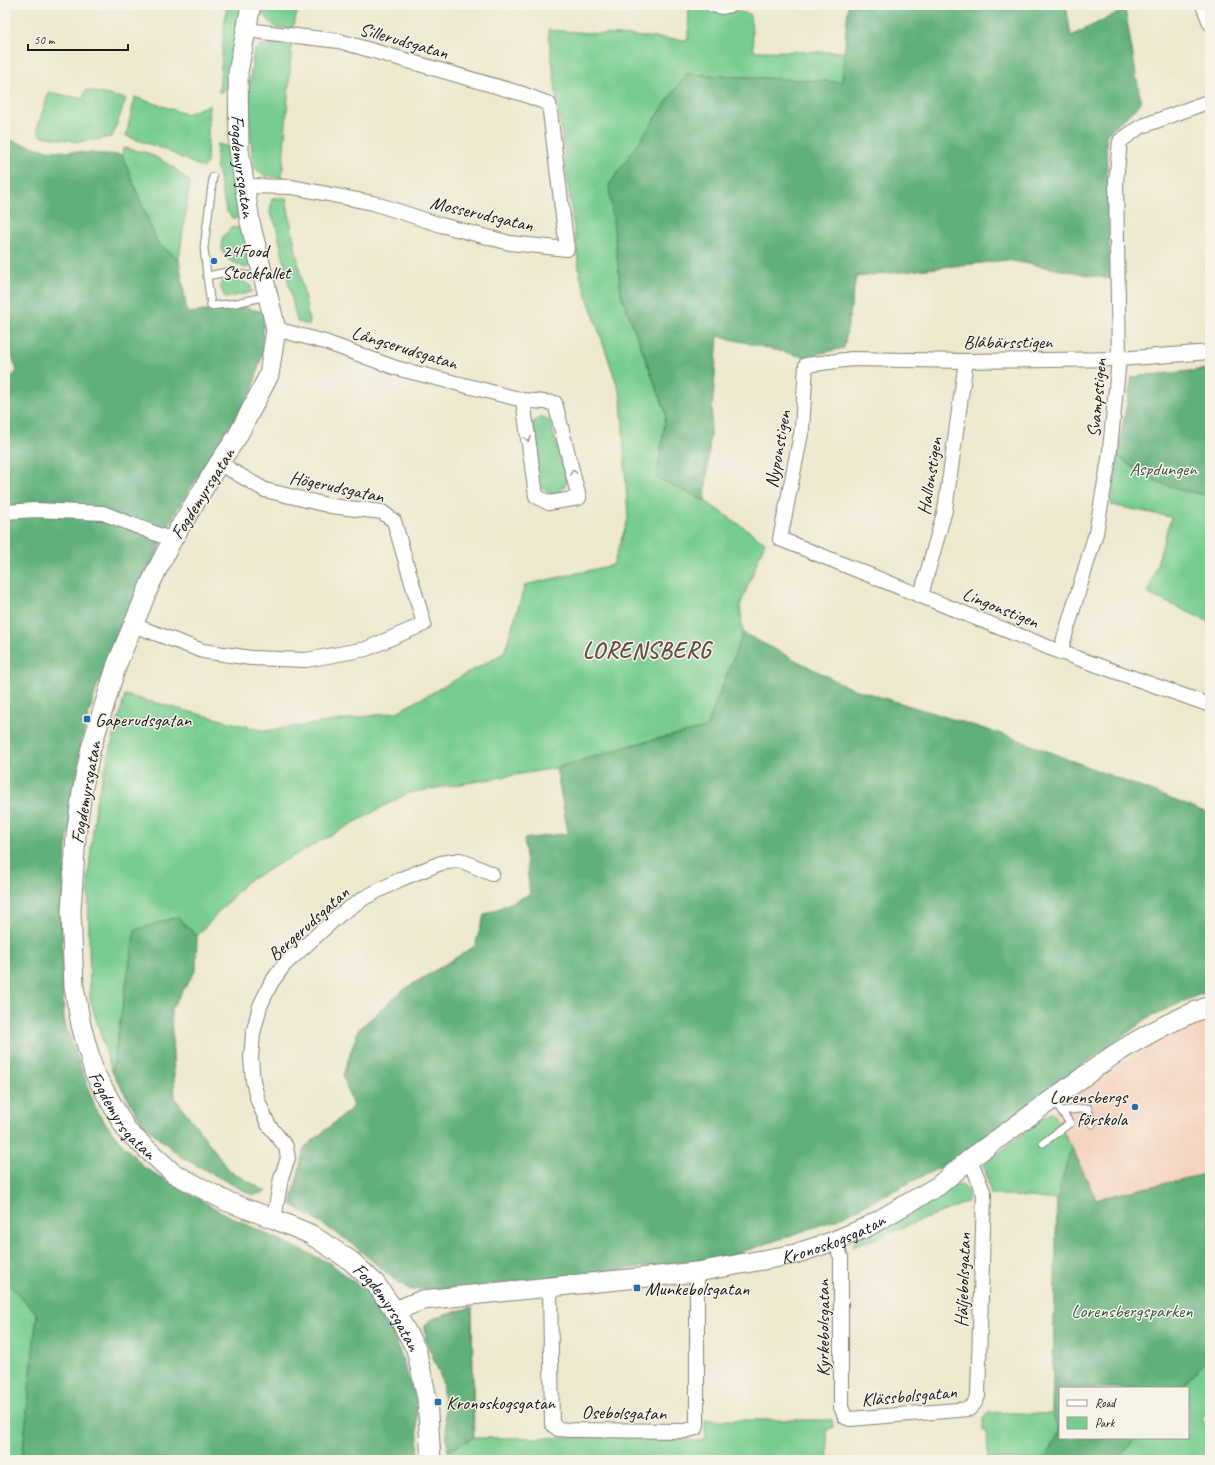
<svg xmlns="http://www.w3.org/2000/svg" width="1215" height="1465" viewBox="0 0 1215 1465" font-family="Caveat,sans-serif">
	<rect width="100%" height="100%" fill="#f7f3e8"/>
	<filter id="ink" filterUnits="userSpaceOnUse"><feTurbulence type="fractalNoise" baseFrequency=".025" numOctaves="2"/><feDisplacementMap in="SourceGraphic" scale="8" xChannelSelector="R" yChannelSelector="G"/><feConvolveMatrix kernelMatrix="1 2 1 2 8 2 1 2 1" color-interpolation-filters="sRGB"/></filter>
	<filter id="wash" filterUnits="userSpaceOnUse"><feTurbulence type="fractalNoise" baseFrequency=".012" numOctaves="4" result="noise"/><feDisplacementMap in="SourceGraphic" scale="16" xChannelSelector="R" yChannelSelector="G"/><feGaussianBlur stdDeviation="0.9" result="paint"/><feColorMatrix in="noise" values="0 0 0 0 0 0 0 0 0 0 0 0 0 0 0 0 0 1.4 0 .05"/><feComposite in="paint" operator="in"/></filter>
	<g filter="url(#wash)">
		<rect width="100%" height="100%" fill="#ede8ce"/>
		<polygon fill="#f4d3c0" points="1210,1020 1210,1173 1096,1199 1071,1146 1052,1112 1095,1081 1103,1078 1127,1060 1153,1045 1183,1030"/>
		<g fill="#77cd91" stroke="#4a7456" fill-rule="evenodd">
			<polygon points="227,5 243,5 226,89 219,93 224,27"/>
			<polygon points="264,5 299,5 293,28 276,28 262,14"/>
			<polygon points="689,5 699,5 750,14 754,51 844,52 842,82 686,74 621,294 666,413 657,478 705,501 765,542 740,606 743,633 706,728 635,744 556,768 408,793 246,882 197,936 177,917 135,930 112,1072 90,999 88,877 96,802 125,695 265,731 397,712 504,653 525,585 613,565 628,519 621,396 580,276 548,30 688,40"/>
			<polygon points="292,43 282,178 265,176 253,167 248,94 254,51 261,45"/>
			<polygon points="86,90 126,99 112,137 79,142 41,136 37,129 49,92 83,99"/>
			<polygon points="135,97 186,114 209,105 207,163 203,168 161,148 126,136"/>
			<polygon points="217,144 227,146 233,160 240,219 232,218 226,210 216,164"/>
			<polygon points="123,148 148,153 172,166 190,182 179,259 158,244 122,155"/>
			<polygon points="272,198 286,198 310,325 297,322 276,225 270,213"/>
			<polygon points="232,227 243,229 252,261 249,267 245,268 229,260 222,252 222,238"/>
			<polygon points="231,274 251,286 252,292 225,298 220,286 224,278"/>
			<polygon points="1210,369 1210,622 1148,594 1171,517 1111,505 1117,456 1132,377"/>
			<polygon points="542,417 550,420 567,482 561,492 550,494 540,486 531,431 534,421"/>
			<path d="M1052 1112 1071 1146 1096 1199 1210 1173V1400L1202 1420 1210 1423V1460H988L987 1431H983V1418L988 1412 1052 1414 1057 1200 1028 1197 991 1195 984 1165 1027 1130ZM1060 1388H1188V1438H1060Z"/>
			<polygon points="961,1185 969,1190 968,1202 853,1247 854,1241 947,1186"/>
			<polygon points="5,1281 37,1313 22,1460 5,1460"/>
			<polygon points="472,1307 474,1438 638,1437 702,1441 705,1438 705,1420 832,1420 833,1427 827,1430 828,1460 449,1460 442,1380 426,1340 425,1325 432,1319"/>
		</g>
		<g fill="#61b07b" stroke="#3e664c">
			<polygon points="848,5 1066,5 1071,36 1125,9 1141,103 1106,135 1110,279 1007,260 856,277 844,348 804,357 718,336 705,501 657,478 666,413 621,294 609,185 686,74 842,82"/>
			<polygon points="5,139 45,150 122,155 158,244 179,259 187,313 241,307 264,312 262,355 252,391 176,511 98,683 84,730 66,848 62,948 64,1021 97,1112 118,1139 145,1168 225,1214 331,1264 366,1291 391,1326 416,1399 419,1460 22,1460 37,1314 5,1281 5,384 17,371 5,335"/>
			<polygon points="1210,369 1210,496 1179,490 1148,478 1117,456 1132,377"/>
			<polygon points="743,633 848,687 1008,736 1210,814 1210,990 1149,1017 949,1163 835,1220 728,1257 472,1287 410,1290 391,1277 350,1242 291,1204 304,1148 353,1107 343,1075 358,1030 403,990 475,946 484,915 530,894 524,839 568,833 556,768 635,744 706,728"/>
			<polygon points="177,917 197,936 196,970 171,1009 175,1098 230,1171 267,1192 252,1195 181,1157 143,1124 112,1072 135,930"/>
			<polygon points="1071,1146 1096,1199 1210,1173 1210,1356 1181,1388 1060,1388 1060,1438 1136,1438 1117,1460 1045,1460 1059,1431 1052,1414 1057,1200"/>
			<polygon points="472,1307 473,1438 448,1451 442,1380 426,1340 425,1325 432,1319"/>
		</g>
	</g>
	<g filter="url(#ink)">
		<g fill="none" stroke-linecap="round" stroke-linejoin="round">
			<defs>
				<g id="lane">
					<polyline points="213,177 204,248 207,276 227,272 262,278"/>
					<polyline points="207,276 211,306 236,303 268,296"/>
					<polyline points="1061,1111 1088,1108 1092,1124"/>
					<polyline points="1043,1143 1070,1123 1053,1100"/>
				</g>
				<g id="street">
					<polyline points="712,5 722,7 730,5"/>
					<polyline points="1203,5 1210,23"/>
					<polyline points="244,186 292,187 373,203 441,225 510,243 567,249 549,104 523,94 339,41 246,30"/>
					<polyline points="276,329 325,342 396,368 523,400 555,403 579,498 549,503 536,496 523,400"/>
					<polyline points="1210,352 1119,359 966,361 852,359 806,365 802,429 780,539 1060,652 1210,705"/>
					<polyline points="5,512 35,510 103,513 172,540"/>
					<polyline points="921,595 945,510 966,361"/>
					<polyline points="133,625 203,651 251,658 306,660 366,649 424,624 394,521 382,512 331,506 265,490 219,463"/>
					<polyline points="1060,652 1096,533 1109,459 1119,359 1116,182 1120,141 1140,127 1210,101"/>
					<polyline points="274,1219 281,1178 288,1158 286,1147 268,1124 258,1101 253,1081 251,1058 253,1034 260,1006 271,983 284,965 338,916 364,898 401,879 441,863 460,860 492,874"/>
					<polyline points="834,1241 841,1257 841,1407 845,1417 850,1419 969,1409 974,1404 978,1396 984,1194 970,1159"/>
					<polyline points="550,1288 552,1424 558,1429 569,1430 685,1431 696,1428 697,1424 697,1272"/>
				</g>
				<g id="secondary">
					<path id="s1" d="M251 5 238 72 239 150 250 222 276 329 269 375 237 437 219 463 172 540 151 582 117 664 91 748 82 792 76 835 71 911 74 987 81 1025 94 1072 127 1131 173 1173 226 1201 274 1219 310 1234 351 1261 375 1283 395 1311 416 1349 427 1398 431 1460"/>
					<path id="s2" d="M395 1311 422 1300 697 1272 795 1254 834 1241 867 1227 938 1186 970 1159 1112 1056C1143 1036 1176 1018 1210 1006"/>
				</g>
			</defs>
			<use href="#lane" stroke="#848275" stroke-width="9"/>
			<use href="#street" stroke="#848275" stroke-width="16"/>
			<use href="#secondary" stroke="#848275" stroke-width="21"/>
			<use href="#lane" stroke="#fff" stroke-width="7"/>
			<use href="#street" stroke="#fff" stroke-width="14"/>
			<use href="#secondary" stroke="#fff" stroke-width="19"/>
		</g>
		<defs><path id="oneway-chevron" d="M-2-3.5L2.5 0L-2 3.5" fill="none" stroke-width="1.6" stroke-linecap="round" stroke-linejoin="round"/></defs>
		<g stroke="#999">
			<use href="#oneway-chevron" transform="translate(528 439) rotate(82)"/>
			<use href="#oneway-chevron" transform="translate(573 472) rotate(-104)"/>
		</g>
	</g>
	<g fill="#1f6fb2" stroke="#f7f3e8" stroke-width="1.5">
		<circle cx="214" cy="261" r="4"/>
		<rect x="83" y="715" width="8" height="8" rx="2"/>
		<circle cx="1135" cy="1107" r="4"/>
		<rect x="633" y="1284" width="8" height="8" rx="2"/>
		<rect x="434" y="1398" width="8" height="8" rx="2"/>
	</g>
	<g text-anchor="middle" stroke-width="3" stroke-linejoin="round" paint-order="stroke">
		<g font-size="19" fill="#1c1c1c" stroke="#f7f3e8">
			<text transform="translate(404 40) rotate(16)" y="7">Sillerudsgatan</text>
			<text dy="7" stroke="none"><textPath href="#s1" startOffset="163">Fogdemyrsgatan</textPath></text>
			<text transform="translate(482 213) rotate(13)" y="7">Mosserudsgatan</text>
			<text x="1008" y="348">Blåbärsstigen</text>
			<text transform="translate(405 347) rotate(17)" y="7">Långserudsgatan</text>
			<text transform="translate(1096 398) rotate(-85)" y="7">Svampstigen</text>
			<text transform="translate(777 449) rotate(-80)" y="7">Nyponstigen</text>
			<text transform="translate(929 476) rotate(-81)" y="7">Hallonstigen</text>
			<text transform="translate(337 486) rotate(12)" y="7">Högerudsgatan</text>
			<text transform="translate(202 493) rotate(-58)" y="7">Fogdemyrsgatan</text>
			<text transform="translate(1001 607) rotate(22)" y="7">Lingonstigen</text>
			<text transform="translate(85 792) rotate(-80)" y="7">Fogdemyrsgatan</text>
			<text transform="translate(308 923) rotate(-42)" y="7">Bergerudsgatan</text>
			<text dy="7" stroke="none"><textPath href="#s1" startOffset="1171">Fogdemyrsgatan</textPath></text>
			<text dy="7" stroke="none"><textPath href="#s2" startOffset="446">Kronoskogsgatan</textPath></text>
			<text transform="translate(962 1280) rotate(-88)" y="7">Häljebolsgatan</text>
			<text dy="7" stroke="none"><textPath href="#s1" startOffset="1507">Fogdemyrsgatan</textPath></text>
			<text transform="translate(822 1328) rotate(-90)" y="7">Kyrkebolsgatan</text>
			<text transform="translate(909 1395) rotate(-5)" y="7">Klässbolsgatan</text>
			<text transform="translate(624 1412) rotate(1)" y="7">Osebolsgatan</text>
		</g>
		<g font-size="19" fill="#1c1c1c" stroke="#f7f3e8" text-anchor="start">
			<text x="222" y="257">24Food<tspan x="222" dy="22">Stockfallet</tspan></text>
			<text x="95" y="726">Gaperudsgatan</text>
			<text x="1127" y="1103" text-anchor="end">Lorensbergs<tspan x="1127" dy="22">förskola</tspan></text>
			<text x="645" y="1295">Munkebolsgatan</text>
			<text x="446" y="1409">Kronoskogsgatan</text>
		</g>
		<g font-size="19" fill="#3c5a45" stroke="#f7f3e8">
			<text x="1163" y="475">Aspdungen</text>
			<text x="1132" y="1317">Lorensbergsparken</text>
		</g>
		<g font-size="23" font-weight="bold" letter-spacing="1" fill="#684f48" stroke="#f7f3e8">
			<text x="647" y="658">LORENSBERG</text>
		</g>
	</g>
	<rect width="1215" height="1465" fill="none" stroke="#f7f3e8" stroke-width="20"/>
	<rect x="1059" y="1387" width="130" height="52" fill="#f7f3e8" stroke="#9f9d96"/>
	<rect x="1067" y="1400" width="20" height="6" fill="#ffffff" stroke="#9f9d96"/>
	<text x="1095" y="1407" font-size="12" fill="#1c1c1c">Road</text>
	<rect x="1067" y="1417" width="20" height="12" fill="#77cd91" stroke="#9f9d96"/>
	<text x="1095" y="1427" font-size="12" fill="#1c1c1c">Park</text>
	<path d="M28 44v6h100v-6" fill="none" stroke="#1c1c1c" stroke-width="2"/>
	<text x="34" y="44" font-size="12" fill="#1c1c1c" stroke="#f7f3e8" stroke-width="3" paint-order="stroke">50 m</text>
</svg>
